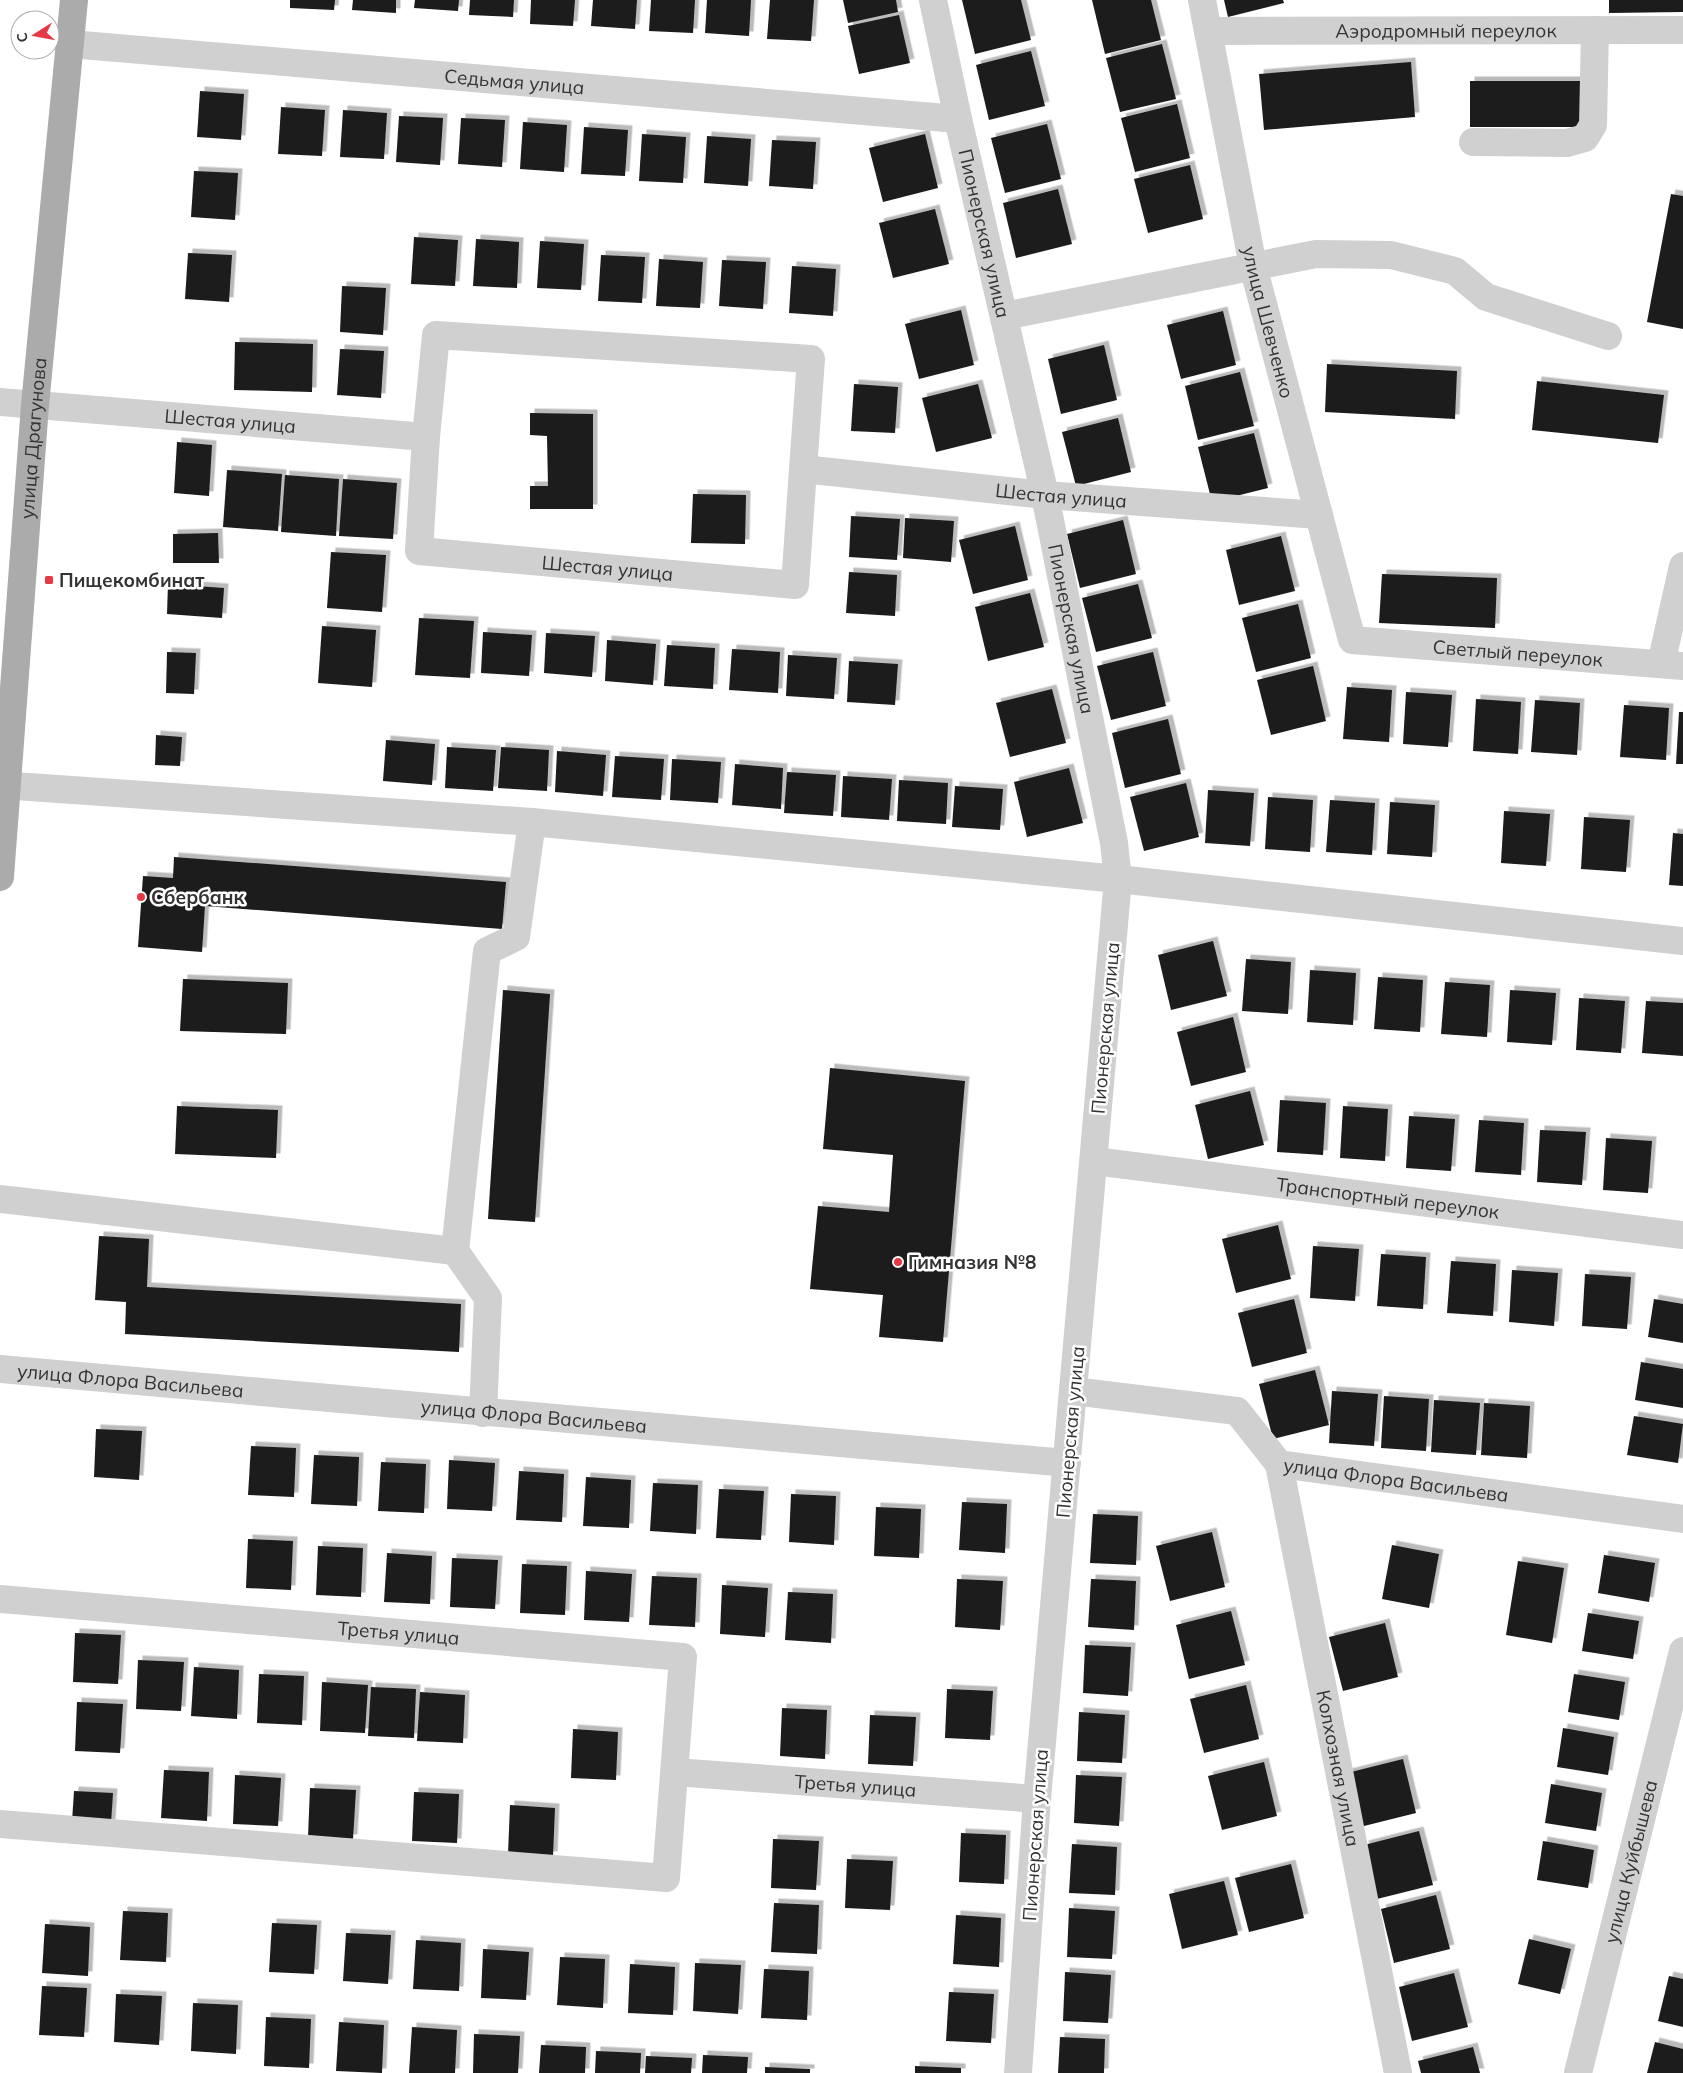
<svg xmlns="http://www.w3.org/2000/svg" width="1683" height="2073" viewBox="0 0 1683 2073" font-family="Mulish,sans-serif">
	<defs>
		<filter id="shadow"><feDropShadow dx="4.5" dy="-4.5" stdDeviation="0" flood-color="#0004"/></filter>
	</defs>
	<rect width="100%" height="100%" fill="#fff"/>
	<g fill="#1a1a1a" filter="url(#shadow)">
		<polygon points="290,0 335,0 334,10 290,8"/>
		<polygon points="353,0 396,0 396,13 352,10"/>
		<polygon points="415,0 459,0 458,11 414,8"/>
		<polygon points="470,0 514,0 513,17 469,15"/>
		<polygon points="531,0 575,0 573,26 530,24"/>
		<polygon points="593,0 637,0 635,29 591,26"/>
		<polygon points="651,0 695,0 693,33 649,31"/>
		<polygon points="707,0 751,0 749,36 705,33"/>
		<polygon points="770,0 814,0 811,41 767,39"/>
		<polygon points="843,0 896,0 898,12 848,23"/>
		<polygon points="962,0 1021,0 1031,40 975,54"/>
		<polygon points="1092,0 1151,0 1161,40 1105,54"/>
		<polygon points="1224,0 1283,0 1284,3 1228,17"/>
		<polygon points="1609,0 1683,0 1683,12 1609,13"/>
		<polygon points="899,15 910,63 859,74 848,26"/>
		<polygon points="1162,44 1176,99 1120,112 1106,58"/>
		<polygon points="1031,51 1045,106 989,120 976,65"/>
		<polygon points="1411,62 1415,117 1264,130 1259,74"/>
		<rect x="1470" y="81" width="113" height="46"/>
		<polygon points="200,91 244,94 241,140 197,137"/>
		<polygon points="1177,104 1190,158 1135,172 1121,118"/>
		<polygon points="281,107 325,110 322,156 278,154"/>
		<polygon points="343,110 387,113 384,159 340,157"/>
		<polygon points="399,116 443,118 440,165 396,162"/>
		<polygon points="461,118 505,120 502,167 458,164"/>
		<polygon points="523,122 567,125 564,172 520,169"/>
		<polygon points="1047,124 1061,179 1005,193 991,138"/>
		<polygon points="584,127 628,130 625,176 581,174"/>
		<polygon points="642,134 686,137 683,183 639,181"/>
		<polygon points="925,134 938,188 883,202 869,148"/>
		<polygon points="707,136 751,139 748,186 704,183"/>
		<polygon points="772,140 816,142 813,189 769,186"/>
		<polygon points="1190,165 1203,219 1148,233 1134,179"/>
		<polygon points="194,171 238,173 235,220 191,217"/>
		<polygon points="1058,189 1072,244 1016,258 1003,203"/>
		<polygon points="1671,194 1683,196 1683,329 1647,322"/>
		<polygon points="935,209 949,264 893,278 879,223"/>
		<polygon points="414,237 458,240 455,286 411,284"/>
		<polygon points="476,239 519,242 517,288 473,286"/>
		<polygon points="540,241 584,244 581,290 537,288"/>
		<polygon points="188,253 232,255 229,302 185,299"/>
		<polygon points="601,255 645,257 642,303 598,301"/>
		<polygon points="659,259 703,262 700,308 656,306"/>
		<polygon points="722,260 766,262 763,309 719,306"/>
		<polygon points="792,266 836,269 833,316 789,313"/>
		<polygon points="342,286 386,288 383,335 340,332"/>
		<polygon points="961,310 974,365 919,379 905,324"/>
		<polygon points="1223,311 1236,365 1181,379 1167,325"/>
		<polygon points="235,342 313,344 312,392 234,390"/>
		<polygon points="1104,345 1117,400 1061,414 1048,359"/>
		<polygon points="340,349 384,351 381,398 337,395"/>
		<polygon points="1327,364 1457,371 1455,419 1325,412"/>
		<polygon points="1240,372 1254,426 1198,440 1185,386"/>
		<polygon points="1537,381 1664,395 1658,443 1532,430"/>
		<polygon points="854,384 898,387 895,433 851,431"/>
		<polygon points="978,384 992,438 936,452 922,398"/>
		<polygon points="530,413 593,414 593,509 530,509 530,486 548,486 547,436 530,435"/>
		<polygon points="1118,418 1131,472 1076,486 1062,432"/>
		<polygon points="1254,433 1268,488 1212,502 1198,447"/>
		<polygon points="177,442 212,445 209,496 174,493"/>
		<polygon points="227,470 282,474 278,531 223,527"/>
		<polygon points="285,475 339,479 336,536 281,532"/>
		<polygon points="343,479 397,483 393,539 339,536"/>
		<polygon points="693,494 746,495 745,544 691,543"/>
		<polygon points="851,516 900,519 897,560 849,557"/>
		<polygon points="905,518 954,521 951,562 903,558"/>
		<polygon points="1123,520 1136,574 1080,588 1067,534"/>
		<polygon points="1015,526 1028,580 973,594 959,540"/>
		<polygon points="218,533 219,563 173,563 173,534"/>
		<polygon points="1281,536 1295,591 1239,605 1226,550"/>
		<polygon points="331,552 386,555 382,612 327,608"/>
		<polygon points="849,572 897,575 895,616 846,613"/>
		<polygon points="1382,574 1497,578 1495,628 1379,623"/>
		<polygon points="168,584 224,588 222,618 167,614"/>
		<polygon points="1138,584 1152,638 1096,652 1082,598"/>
		<polygon points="1030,593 1044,647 988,661 975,607"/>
		<polygon points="1298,604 1311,658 1256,672 1242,618"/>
		<polygon points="419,618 474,621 470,678 415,675"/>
		<polygon points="322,626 376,630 372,687 318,683"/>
		<polygon points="483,632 532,635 529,676 481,673"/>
		<polygon points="546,633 595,636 592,677 544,673"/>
		<polygon points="607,640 656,644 653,685 605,681"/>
		<polygon points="667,645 715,648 713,689 664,686"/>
		<polygon points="732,649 780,652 778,693 729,690"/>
		<polygon points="167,652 196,653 194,694 166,693"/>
		<polygon points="1153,652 1166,706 1111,720 1097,666"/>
		<polygon points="788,655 837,658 834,699 786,696"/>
		<polygon points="849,661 898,664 895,705 847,702"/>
		<polygon points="1313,666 1326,721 1271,735 1257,680"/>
		<polygon points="1347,687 1392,690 1389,742 1343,739"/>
		<polygon points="1052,689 1066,743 1010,757 996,703"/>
		<polygon points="1406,692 1452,695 1448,747 1403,744"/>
		<polygon points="1476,699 1521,702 1518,754 1473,751"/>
		<polygon points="1535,700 1580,703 1577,755 1531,752"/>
		<polygon points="1624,705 1669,708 1666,760 1620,757"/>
		<polygon points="1679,712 1683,712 1683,764 1676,764"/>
		<polygon points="1168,719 1181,774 1125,788 1112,733"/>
		<polygon points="156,735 182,737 180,766 155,765"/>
		<polygon points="386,740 435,744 432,785 383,781"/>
		<polygon points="447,747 496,750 493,791 445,788"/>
		<polygon points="501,747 549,750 547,791 498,788"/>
		<polygon points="557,751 606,755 603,796 555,792"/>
		<polygon points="615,756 664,759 661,800 612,797"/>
		<polygon points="672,759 721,762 718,803 670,800"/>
		<polygon points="735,764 783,768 781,809 732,805"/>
		<polygon points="1069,768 1083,823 1027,837 1014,782"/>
		<polygon points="787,772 836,775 833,816 784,813"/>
		<polygon points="843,776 892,779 889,820 841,817"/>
		<polygon points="899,780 948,783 946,824 897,821"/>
		<polygon points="1186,783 1199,837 1144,851 1130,797"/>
		<polygon points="955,786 1003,789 1000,830 952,827"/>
		<polygon points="1208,790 1254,793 1250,846 1205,843"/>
		<polygon points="1268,797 1313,800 1310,852 1265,849"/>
		<polygon points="1330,800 1375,803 1372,855 1326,852"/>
		<polygon points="1390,802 1435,805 1432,857 1387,854"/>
		<polygon points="1504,811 1550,814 1546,866 1501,863"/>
		<polygon points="1584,817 1630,820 1626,872 1581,869"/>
		<polygon points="1673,833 1683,834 1683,886 1669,885"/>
		<polygon points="174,857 506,882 502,929 205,906 202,952 138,947 143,876 173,878"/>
		<polygon points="1213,941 1227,996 1171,1010 1158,955"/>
		<polygon points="1246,959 1291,962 1288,1014 1242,1011"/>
		<polygon points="1310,970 1356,973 1353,1025 1307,1022"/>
		<polygon points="1378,977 1423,980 1420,1032 1374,1029"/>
		<polygon points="183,979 288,983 286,1034 180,1031"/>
		<polygon points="1445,982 1490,985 1487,1037 1441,1034"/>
		<polygon points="503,990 550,994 535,1222 488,1219"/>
		<polygon points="1510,990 1556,993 1552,1045 1507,1042"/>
		<polygon points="1579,998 1625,1001 1621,1053 1576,1050"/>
		<polygon points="1646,1001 1683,1003 1683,1056 1642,1053"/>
		<polygon points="1233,1017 1246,1072 1191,1086 1177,1032"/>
		<polygon points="830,1068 965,1081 943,1342 879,1337 883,1295 810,1289 818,1206 889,1212 893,1155 823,1149"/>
		<polygon points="1250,1091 1264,1145 1208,1159 1195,1105"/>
		<polygon points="1280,1100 1326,1103 1323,1155 1277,1152"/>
		<polygon points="177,1106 278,1110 276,1158 175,1154"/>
		<polygon points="1343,1106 1388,1109 1385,1161 1340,1158"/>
		<polygon points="1409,1116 1455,1119 1451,1171 1406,1168"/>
		<polygon points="1479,1120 1524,1123 1521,1175 1475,1172"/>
		<polygon points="1540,1130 1586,1132 1582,1185 1537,1182"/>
		<polygon points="1606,1138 1652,1141 1648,1193 1603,1190"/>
		<polygon points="1278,1225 1291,1279 1236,1293 1222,1239"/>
		<polygon points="99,1236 149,1239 147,1287 461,1304 459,1352 125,1334 126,1302 95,1300"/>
		<polygon points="1313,1246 1359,1249 1355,1301 1310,1298"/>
		<polygon points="1381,1254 1426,1257 1423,1309 1377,1306"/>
		<polygon points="1451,1261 1496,1264 1493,1316 1447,1313"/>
		<polygon points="1512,1270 1558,1273 1554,1326 1509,1322"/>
		<polygon points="1585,1274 1631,1277 1627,1329 1582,1326"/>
		<polygon points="1294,1299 1307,1353 1252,1367 1238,1313"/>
		<polygon points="1654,1299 1683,1304 1683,1343 1648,1337"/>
		<polygon points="1641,1362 1683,1369 1683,1408 1635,1400"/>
		<polygon points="1315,1370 1329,1425 1273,1439 1259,1384"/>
		<polygon points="1332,1391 1378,1394 1374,1446 1329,1443"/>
		<polygon points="1384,1396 1429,1399 1426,1451 1381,1448"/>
		<polygon points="1434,1400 1480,1403 1476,1455 1431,1452"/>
		<polygon points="1484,1403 1530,1406 1527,1458 1481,1455"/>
		<polygon points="1634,1416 1683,1424 1678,1463 1627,1455"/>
		<polygon points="96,1429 142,1431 139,1480 94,1477"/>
		<polygon points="251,1446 296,1448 294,1497 248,1495"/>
		<polygon points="314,1455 359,1457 357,1506 311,1504"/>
		<polygon points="449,1460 495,1463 492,1511 447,1509"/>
		<polygon points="381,1462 426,1464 424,1513 378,1511"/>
		<polygon points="519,1471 564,1474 562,1522 516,1520"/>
		<polygon points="586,1477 631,1480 629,1528 583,1526"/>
		<polygon points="653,1483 698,1485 696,1534 650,1531"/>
		<polygon points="719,1489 764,1491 761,1540 716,1538"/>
		<polygon points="791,1494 836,1496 834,1545 789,1542"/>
		<polygon points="962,1502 1007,1504 1005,1553 959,1550"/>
		<polygon points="876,1507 921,1509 919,1558 874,1556"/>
		<polygon points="1093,1514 1138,1516 1136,1565 1090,1563"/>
		<polygon points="1212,1532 1225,1587 1170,1601 1156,1546"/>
		<polygon points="248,1539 293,1541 291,1590 246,1588"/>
		<polygon points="1392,1545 1439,1554 1429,1608 1382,1599"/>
		<polygon points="318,1546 363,1548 361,1597 316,1595"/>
		<polygon points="387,1553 432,1556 430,1604 384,1602"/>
		<polygon points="1604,1555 1655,1563 1649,1602 1598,1593"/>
		<polygon points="452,1558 498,1560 495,1609 450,1607"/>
		<polygon points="1518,1561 1564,1568 1552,1643 1506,1635"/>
		<polygon points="522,1564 567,1566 565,1615 520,1613"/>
		<polygon points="586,1571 632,1574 629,1622 584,1620"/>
		<polygon points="652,1576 697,1578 695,1627 649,1625"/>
		<polygon points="957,1579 1003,1581 1000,1630 955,1627"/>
		<polygon points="1091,1579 1136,1581 1134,1630 1088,1627"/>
		<polygon points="722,1585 768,1588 765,1637 720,1634"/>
		<polygon points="788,1592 833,1594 831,1643 785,1640"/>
		<polygon points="1231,1611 1245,1665 1189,1679 1176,1625"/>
		<polygon points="1588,1613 1639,1621 1633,1659 1582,1651"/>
		<polygon points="1385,1623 1398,1677 1343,1691 1329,1637"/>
		<polygon points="75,1633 121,1635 118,1684 73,1682"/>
		<polygon points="1085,1645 1131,1647 1128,1696 1083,1693"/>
		<polygon points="138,1660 184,1662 181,1711 136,1709"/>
		<polygon points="194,1667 239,1670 237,1719 191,1716"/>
		<polygon points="259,1674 304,1676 302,1725 257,1723"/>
		<polygon points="1574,1674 1625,1682 1619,1720 1568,1712"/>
		<polygon points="322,1682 368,1685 365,1733 320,1731"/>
		<polygon points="1246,1685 1259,1739 1204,1753 1190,1699"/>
		<polygon points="371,1687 416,1689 414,1738 368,1736"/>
		<polygon points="947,1689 993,1691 990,1740 945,1738"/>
		<polygon points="420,1692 465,1695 463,1743 417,1741"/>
		<polygon points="77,1702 123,1704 120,1753 75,1751"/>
		<polygon points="782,1708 827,1710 825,1759 780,1756"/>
		<polygon points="1079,1712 1125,1715 1122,1763 1077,1761"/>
		<polygon points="870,1715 916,1717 913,1766 868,1764"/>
		<polygon points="1563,1728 1614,1737 1608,1775 1557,1767"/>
		<polygon points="573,1729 618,1732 616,1780 571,1778"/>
		<polygon points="1403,1759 1416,1813 1360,1827 1347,1773"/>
		<polygon points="1264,1762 1277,1816 1222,1830 1208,1776"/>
		<polygon points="164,1770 209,1772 207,1821 161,1818"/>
		<polygon points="235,1775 281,1778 278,1826 233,1824"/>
		<polygon points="1076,1775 1122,1777 1119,1826 1074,1823"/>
		<polygon points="1551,1784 1602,1793 1596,1831 1545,1823"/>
		<polygon points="310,1788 356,1790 353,1839 308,1837"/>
		<polygon points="74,1791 113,1793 111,1824 72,1822"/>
		<polygon points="414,1792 459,1794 457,1843 412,1841"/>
		<polygon points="510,1805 555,1808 553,1856 508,1854"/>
		<polygon points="1419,1831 1433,1885 1377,1899 1364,1845"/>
		<polygon points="961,1833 1006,1835 1004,1884 959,1882"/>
		<polygon points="773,1839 819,1841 816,1890 771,1888"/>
		<polygon points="1543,1841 1594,1850 1588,1888 1537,1880"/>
		<polygon points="1072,1844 1117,1847 1115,1895 1069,1893"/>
		<polygon points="847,1859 893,1861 890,1910 845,1908"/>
		<polygon points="1291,1864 1304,1918 1249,1932 1235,1878"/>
		<polygon points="1224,1881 1238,1935 1182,1949 1169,1894"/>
		<polygon points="1436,1895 1450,1949 1394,1963 1381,1909"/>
		<polygon points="774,1903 819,1905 817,1954 771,1952"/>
		<polygon points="1069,1908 1115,1911 1112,1959 1067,1957"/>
		<polygon points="123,1911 168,1913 166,1962 120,1960"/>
		<polygon points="956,1915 1001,1918 999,1967 953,1964"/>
		<polygon points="272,1923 317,1925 314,1974 269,1972"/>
		<polygon points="45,1924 90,1927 88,1976 42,1973"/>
		<polygon points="346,1933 391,1935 388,1984 343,1981"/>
		<polygon points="1529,1939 1571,1949 1560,1994 1518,1984"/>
		<polygon points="416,1940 461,1943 459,1991 413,1989"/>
		<polygon points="483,1949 529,1952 526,2000 481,1998"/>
		<polygon points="560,1957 605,1959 603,2008 557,2005"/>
		<polygon points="695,1963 741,1965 738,2014 693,2011"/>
		<polygon points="630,1964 675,1967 673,2015 628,2013"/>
		<polygon points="764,1969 809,1971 807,2020 761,2018"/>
		<polygon points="1065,1972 1111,1975 1108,2023 1063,2021"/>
		<polygon points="1454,1973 1468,2027 1412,2041 1399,1987"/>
		<polygon points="1669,1976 1683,1979 1683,2027 1658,2021"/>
		<polygon points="42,1986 87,1988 84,2037 39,2035"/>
		<polygon points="949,1992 994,1994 991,2043 946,2041"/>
		<polygon points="116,1994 162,1996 159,2045 114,2042"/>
		<polygon points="193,2003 238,2005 236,2054 191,2051"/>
		<polygon points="266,2017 311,2019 309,2068 264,2066"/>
		<polygon points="339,2022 384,2025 382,2073 336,2071"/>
		<polygon points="412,2027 457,2030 455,2073 409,2073"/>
		<polygon points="474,2034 520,2036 518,2073 473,2073"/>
		<polygon points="1060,2037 1105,2039 1104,2073 1058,2073"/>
		<polygon points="1655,2042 1683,2049 1683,2073 1647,2073"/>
		<polygon points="541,2045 586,2047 585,2073 539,2073"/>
		<polygon points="1473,2047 1480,2073 1421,2073 1418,2061"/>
		<polygon points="596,2051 641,2053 640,2073 595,2073"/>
		<polygon points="703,2055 748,2057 747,2073 702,2073"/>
		<polygon points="646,2056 692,2058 691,2073 645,2073"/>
		<polygon points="915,2066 961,2068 961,2073 915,2073"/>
		<polygon points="765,2067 810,2069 810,2073 765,2073"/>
	</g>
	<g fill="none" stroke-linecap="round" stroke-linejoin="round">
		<g stroke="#d0d0d0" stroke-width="28">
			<path id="s1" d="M933 0 958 119 1045 495 1114 843 1118 879 1037 1799 1018 2073"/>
			<path id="s2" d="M1202 0 1253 266 1352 640 1683 666"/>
			<path id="s3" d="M1208 31 1683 30"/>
			<path id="s4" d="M70 44 958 119"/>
			<polyline points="1473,142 1567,143 1585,138 1593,125 1595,30"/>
			<polyline points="1004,316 1316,254 1391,255 1455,271 1486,297 1608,336"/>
			<path id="s5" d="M0 402 426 437 419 551 795 585 803 469 1045 495 1319 515"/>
			<polyline points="426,437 436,335 811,359 803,469"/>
			<polyline points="1661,664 1683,566"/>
			<polyline points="0,785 532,822 1118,879 1683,941"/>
			<path id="s6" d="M1094 1161 1683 1235"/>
			<polyline points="0,1199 455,1251 487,951 516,937 532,822"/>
			<polyline points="455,1251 488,1298 483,1413"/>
			<path id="s7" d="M0 1369 1067 1463"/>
			<path id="s8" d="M1073 1391 1237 1411 1279 1464 1683 1519"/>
			<path id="s9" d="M1279 1464 1398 2073"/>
			<path id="s10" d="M0 1599 683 1657 666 1878 0 1824"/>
			<path id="s11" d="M675 1772 1037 1799"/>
			<path id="s12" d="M1578 2073 1683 1651"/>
		</g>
		<path stroke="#ababab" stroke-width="28" id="s13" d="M0 877 35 405 74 0"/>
	</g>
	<g fill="#e63946" stroke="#fff" stroke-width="2">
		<rect x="44" y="575" width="10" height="10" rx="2.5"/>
		<circle cx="141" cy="897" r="5"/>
		<circle cx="898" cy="1262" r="5"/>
	</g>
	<g text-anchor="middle" stroke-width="5" stroke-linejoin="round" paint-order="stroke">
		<g font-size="19" fill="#333" stroke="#fff">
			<text dy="7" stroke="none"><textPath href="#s3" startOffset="238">Аэродромный переулок</textPath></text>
			<text dy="7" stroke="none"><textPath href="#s4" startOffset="446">Седьмая улица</textPath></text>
			<text dy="7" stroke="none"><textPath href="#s1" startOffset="239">Пионерская улица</textPath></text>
			<text dy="7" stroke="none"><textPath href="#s2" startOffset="329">улица Шевченко</textPath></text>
			<text dy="7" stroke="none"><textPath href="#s5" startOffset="231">Шестая улица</textPath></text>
			<text dy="7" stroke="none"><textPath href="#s13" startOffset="440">улица Драгунова</textPath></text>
			<text dy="7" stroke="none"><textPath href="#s5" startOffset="1295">Шестая улица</textPath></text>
			<text dy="7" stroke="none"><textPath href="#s5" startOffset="731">Шестая улица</textPath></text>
			<text dy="7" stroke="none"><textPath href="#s1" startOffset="644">Пионерская улица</textPath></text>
			<text dy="7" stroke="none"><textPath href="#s2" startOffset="824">Светлый переулок</textPath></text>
			<text transform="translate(1105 1028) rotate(-85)" y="7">Пионерская улица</text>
			<text dy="7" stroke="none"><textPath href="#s6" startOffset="296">Транспортный переулок</textPath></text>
			<text dy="7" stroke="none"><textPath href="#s7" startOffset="131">улица Флора Васильева</textPath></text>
			<text dy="7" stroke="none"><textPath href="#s7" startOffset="536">улица Флора Васильева</textPath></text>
			<text transform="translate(1070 1432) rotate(-85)" y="7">Пионерская улица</text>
			<text dy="7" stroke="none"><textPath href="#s8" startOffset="351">улица Флора Васильева</textPath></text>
			<text dy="7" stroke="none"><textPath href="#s10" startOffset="400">Третья улица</textPath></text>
			<text dy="7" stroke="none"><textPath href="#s9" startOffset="310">Колхозная улица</textPath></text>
			<text dy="7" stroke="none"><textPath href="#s11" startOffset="181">Третья улица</textPath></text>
			<text transform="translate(1035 1835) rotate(-86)" y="7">Пионерская улица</text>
			<text dy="7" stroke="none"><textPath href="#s12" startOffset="218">улица Куйбышева</textPath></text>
		</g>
		<g font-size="19" font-weight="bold" fill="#333" stroke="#fff" text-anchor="start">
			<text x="59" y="587">Пищекомбинат</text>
			<text x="151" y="904">Сбербанк</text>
			<text x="908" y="1269">Гимназия №8</text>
		</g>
	</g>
	<g transform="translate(35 35) rotate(259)"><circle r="24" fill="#ffffff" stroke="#adadad"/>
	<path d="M0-4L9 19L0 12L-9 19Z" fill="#e63946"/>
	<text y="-8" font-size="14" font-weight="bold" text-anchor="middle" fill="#333333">С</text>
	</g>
</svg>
